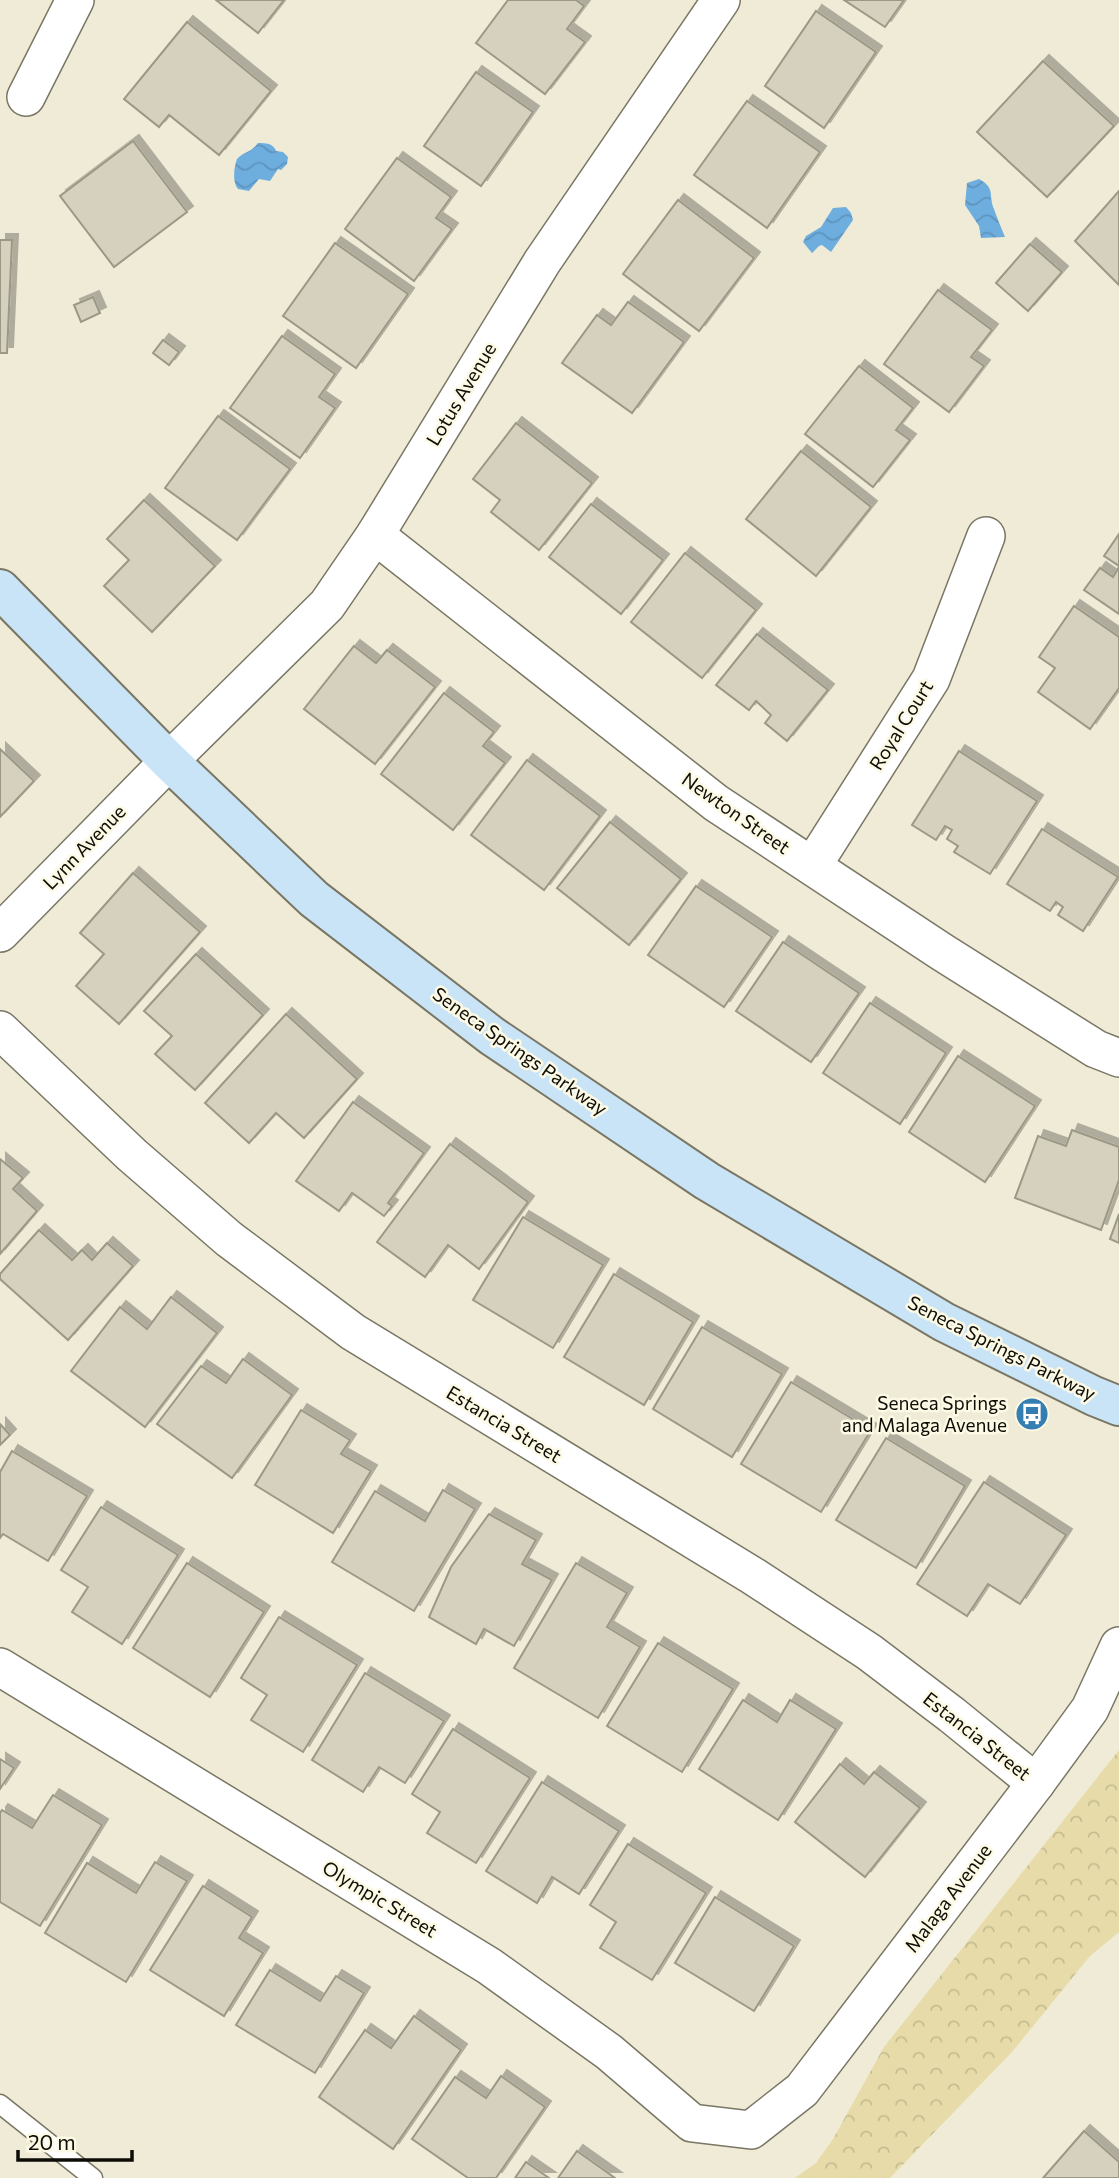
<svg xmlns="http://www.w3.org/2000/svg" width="1119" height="2178" viewBox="0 0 1119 2178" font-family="Commissioner,sans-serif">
	<defs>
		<pattern id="park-crowns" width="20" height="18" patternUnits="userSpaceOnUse" patternTransform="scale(1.75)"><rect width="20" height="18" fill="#e7dca9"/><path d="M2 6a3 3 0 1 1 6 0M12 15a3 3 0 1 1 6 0" fill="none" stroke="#c5bc90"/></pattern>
		<pattern id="water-waves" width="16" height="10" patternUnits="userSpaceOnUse" patternTransform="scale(1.75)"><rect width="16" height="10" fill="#6eaedf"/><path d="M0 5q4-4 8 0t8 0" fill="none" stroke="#5e94be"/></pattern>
		<filter id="shadow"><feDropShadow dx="6" dy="-6" stdDeviation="0" flood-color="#0004"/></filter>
	</defs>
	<rect width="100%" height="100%" fill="#efebd7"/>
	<polygon fill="url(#park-crowns)" points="1119,1750 1119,1932 1090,1956 1012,2052 890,2178 795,2178 816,2163 833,2139 884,2047"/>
	<g fill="url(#water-waves)">
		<path d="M258 143C266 143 273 143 276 151L283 152 288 157 287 164 281 170 278 169 270 181 259 179 249 191 238 189C232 182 234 167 237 159 244 151 250 154 258 143Z"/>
		<path d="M979 179C996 188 988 195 994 209 997 218 1001 227 1005 237L981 238 979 226 965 205 967 183Z"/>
		<polygon points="846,207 851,213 853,220 831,252 822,245 819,246 812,253 803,242 806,236 821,227 833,208"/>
	</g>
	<g fill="#d5d1be" stroke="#9c9886" stroke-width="2" filter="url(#shadow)">
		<polygon points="216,0 284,0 258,33"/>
		<polygon points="508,0 576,0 584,6 567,29 585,42 545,94 476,43"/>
		<polygon points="844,0 904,0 885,27"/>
		<polygon points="816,11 876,52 824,128 765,86"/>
		<polygon points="187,22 271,91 219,155 169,115 159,127 124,99"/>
		<polygon points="1043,61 1114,126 1047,197 977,132"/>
		<polygon points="476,72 533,112 481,186 424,146"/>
		<polygon points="747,101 820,152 767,228 694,175"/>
		<polygon points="133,141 187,212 114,267 60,196"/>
		<polygon points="397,158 451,197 436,218 452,229 414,281 345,229"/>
		<polygon points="1119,191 1119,285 1075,241"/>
		<polygon points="678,200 754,258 699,331 623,274"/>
		<polygon points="0,240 12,240 7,353 0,353"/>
		<polygon points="335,243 408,294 356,368 283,316"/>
		<polygon points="1030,244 1062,272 1028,311 996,283"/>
		<polygon points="938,290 992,330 971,357 984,366 949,412 884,364"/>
		<polygon points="93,297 100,313 81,322 74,305"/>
		<polygon points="628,302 684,342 632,413 562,363 597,315 611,325"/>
		<polygon points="282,336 335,374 319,397 335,408 300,458 230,408"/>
		<polygon points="163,340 179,352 169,365 153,353"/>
		<polygon points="859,366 913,408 896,430 910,440 873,487 805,434"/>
		<polygon points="218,416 290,469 237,540 165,488"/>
		<polygon points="516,423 592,483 539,550 491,512 500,500 473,479"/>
		<polygon points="801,451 871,507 816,576 746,519"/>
		<polygon points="144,500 215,566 152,632 104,586 129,560 107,539"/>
		<polygon points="591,504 663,560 621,614 549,557"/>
		<polygon points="1119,534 1119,566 1104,556"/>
		<polygon points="685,553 756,610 702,678 631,622"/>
		<polygon points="1119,567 1119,614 1084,590 1100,568 1113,577"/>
		<polygon points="1074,606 1119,637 1119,688 1090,729 1038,692 1055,668 1039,657"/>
		<polygon points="757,634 828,690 787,741 765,723 771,715 756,701 749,710 716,685"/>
		<polygon points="354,646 376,663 387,650 435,687 375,764 304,709"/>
		<polygon points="444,693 494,732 483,746 505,763 453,830 381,774"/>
		<polygon points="0,749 34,781 0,817"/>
		<polygon points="959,751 1037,801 990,874 954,852 958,846 947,839 952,830 945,826 936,840 912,825"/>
		<polygon points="527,760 600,816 544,890 471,835"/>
		<polygon points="610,822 681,879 629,945 557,888"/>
		<polygon points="1042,829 1118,877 1083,931 1058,915 1063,907 1056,902 1050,911 1007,884"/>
		<polygon points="133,873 200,932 119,1024 76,986 104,954 80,933"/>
		<polygon points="696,886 772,937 724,1007 648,955"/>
		<polygon points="783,942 859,993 811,1062 736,1011"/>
		<polygon points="196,954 263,1015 195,1090 155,1054 172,1036 144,1011"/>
		<polygon points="870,1003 946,1053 900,1124 823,1073"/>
		<polygon points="286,1014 357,1079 304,1138 276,1113 249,1143 205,1103"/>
		<polygon points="958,1056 1035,1106 985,1182 909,1132"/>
		<polygon points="353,1102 424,1153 388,1203 392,1206 384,1216 352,1193 339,1211 296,1181"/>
		<polygon points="1072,1130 1119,1147 1119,1180 1101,1230 1015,1198 1038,1136 1066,1146"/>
		<polygon points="450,1144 528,1202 479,1269 448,1245 425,1277 377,1242"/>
		<polygon points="0,1159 23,1178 13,1189 37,1211 0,1254"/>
		<polygon points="1119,1214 1119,1243 1110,1239"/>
		<polygon points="523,1217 603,1265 553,1348 473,1300"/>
		<polygon points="39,1230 72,1260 82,1250 92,1260 107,1243 133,1266 68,1340 0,1279 0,1274"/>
		<polygon points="614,1274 693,1322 644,1405 564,1357"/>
		<polygon points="171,1297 217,1333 145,1427 71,1371 120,1307 147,1329"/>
		<polygon points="702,1327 782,1374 732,1457 653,1409"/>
		<polygon points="243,1359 292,1395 232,1478 157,1424 201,1366 226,1383"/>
		<polygon points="791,1382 871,1430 821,1512 741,1464"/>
		<polygon points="301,1410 350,1440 341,1454 371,1471 333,1533 255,1485"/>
		<polygon points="0,1424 10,1435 0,1445"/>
		<polygon points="886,1438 965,1486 916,1568 836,1520"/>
		<polygon points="12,1451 87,1496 48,1561 3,1534 0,1538 0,1472"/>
		<polygon points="984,1482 1066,1535 1020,1604 988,1584 967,1616 917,1584"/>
		<polygon points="443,1490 475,1509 414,1611 332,1562 375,1491 425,1521"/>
		<polygon points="101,1507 178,1555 122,1644 72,1612 88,1587 61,1570"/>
		<polygon points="489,1514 536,1540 522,1564 552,1580 514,1646 484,1629 476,1644 429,1617 451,1567"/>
		<polygon points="187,1563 264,1612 210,1697 133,1648"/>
		<polygon points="576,1563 627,1593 607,1627 640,1647 598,1718 514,1668"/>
		<polygon points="279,1617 357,1665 303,1752 251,1720 267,1695 241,1678"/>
		<polygon points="658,1643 733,1689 682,1772 607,1726"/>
		<polygon points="365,1673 444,1721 405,1783 379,1767 363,1792 312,1760"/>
		<polygon points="743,1700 777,1722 790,1700 836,1729 778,1820 699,1769"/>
		<polygon points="453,1729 530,1778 476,1863 427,1833 440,1812 412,1794"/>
		<polygon points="0,1759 14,1768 0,1789"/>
		<polygon points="840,1764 864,1784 874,1772 920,1808 865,1877 795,1822"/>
		<polygon points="542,1782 619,1831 579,1894 552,1877 537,1903 486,1871"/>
		<polygon points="53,1795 102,1825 40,1926 0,1902 0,1813 2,1810 32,1828"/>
		<polygon points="628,1844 706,1893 652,1980 600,1948 616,1922 590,1905"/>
		<polygon points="155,1862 187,1881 126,1982 45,1933 87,1863 136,1893"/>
		<polygon points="203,1886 252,1917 239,1938 263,1953 224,2016 150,1970"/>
		<polygon points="715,1897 794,1946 754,2011 675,1963"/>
		<polygon points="270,1970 320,2001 336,1976 364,1993 315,2073 236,2025"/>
		<polygon points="414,2016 461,2050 393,2149 319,2097 365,2030 391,2048"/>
		<polygon points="501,2076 545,2107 496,2178 468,2178 412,2139 455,2077 486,2098"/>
		<polygon points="1084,2131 1119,2162 1119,2178 1043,2178"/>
		<polygon points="577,2151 615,2178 558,2178"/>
		<polygon points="526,2162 549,2178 515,2178"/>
	</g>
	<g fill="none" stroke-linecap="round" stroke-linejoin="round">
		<defs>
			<polyline id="lane" points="0,2104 93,2178"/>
			<g id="street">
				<polyline points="26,97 75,0"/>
				<polyline points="375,535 716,803 942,952 1096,1049 1119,1058"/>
				<polyline points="813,865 931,679 986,536"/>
				<polyline points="0,933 169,761 327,605 375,535 542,262 721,0"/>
				<polyline points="0,1030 132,1155 229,1239 353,1332 753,1576 869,1652 952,1715 1036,1783"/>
				<polyline points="0,1667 489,1966 609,2052 692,2123 751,2130 802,2090 1036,1783 1090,1709 1119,1646"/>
			</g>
			<polyline id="secondary" points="0,589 169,761 314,899 492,1036 707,1181 944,1322 1094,1396 1119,1406"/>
		</defs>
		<use href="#lane" stroke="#797664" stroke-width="21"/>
		<use href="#street" stroke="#797664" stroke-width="40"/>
		<use href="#secondary" stroke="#797664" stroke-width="42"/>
		<use href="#lane" stroke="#fff" stroke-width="18"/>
		<use href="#street" stroke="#fff" stroke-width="37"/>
		<use href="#secondary" stroke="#cae4f7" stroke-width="38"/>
	</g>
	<defs>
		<symbol id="bus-disc" viewBox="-11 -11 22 22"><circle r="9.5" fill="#357eb2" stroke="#fcf9e4"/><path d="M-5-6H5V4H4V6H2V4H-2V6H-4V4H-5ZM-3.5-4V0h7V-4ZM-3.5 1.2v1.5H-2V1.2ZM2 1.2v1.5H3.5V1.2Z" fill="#fff"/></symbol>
	</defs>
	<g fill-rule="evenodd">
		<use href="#bus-disc" x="1013" y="1395" width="38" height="38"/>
	</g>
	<g text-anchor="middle" stroke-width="5" stroke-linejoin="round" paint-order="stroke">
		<g font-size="19" fill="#0e0c06" stroke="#fcf9e4">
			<text transform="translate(461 394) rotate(-59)" y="7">Lotus Avenue</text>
			<text transform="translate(901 725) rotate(-58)" y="7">Royal Court</text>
			<text transform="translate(736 813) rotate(35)" y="7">Newton Street</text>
			<text transform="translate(84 847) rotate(-46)" y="7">Lynn Avenue</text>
			<text transform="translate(520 1051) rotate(35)" y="7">Seneca Springs Parkway</text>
			<text transform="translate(1002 1348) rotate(27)" y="7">Seneca Springs Parkway</text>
			<text transform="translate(504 1424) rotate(31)" y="7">Estancia Street</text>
			<text transform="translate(977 1736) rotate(38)" y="7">Estancia Street</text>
			<text transform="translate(948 1898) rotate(-53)" y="7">Malaga Avenue</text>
			<text transform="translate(380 1899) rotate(31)" y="7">Olympic Street</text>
		</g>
		<g font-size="19" fill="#0e0c06" stroke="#fcf9e4" text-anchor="end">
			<text x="1007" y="1410">Seneca Springs<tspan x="1007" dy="22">and Malaga Avenue</tspan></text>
		</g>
	</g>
	<path d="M18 2150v10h114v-10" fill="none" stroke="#0e0c06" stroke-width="3.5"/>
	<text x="28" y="2150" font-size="21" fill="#0e0c06" stroke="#fcf9e4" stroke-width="5" paint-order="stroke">20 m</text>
</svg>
